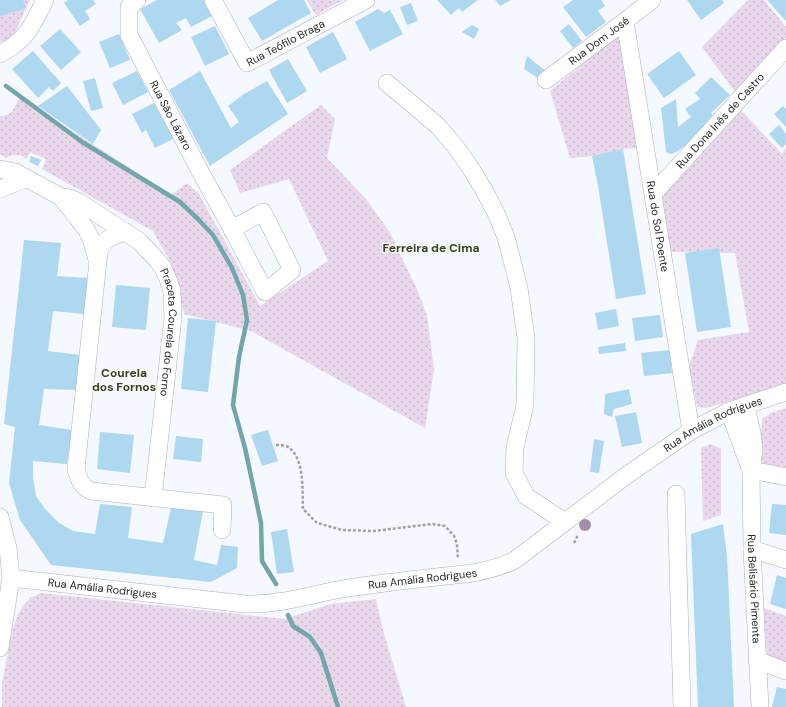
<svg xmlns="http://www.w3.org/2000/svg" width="786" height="707" viewBox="0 0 786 707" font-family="'DM Sans',sans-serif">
	<defs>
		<pattern id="grass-dots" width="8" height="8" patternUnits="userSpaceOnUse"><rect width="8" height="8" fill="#e9d7ec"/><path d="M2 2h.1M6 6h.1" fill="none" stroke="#c8b8ca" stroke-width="1.8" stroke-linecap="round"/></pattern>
	</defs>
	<rect width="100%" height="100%" fill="#f5f8fe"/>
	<g fill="url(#grass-dots)">
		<polygon points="0,0 30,0 15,32 9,40 0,42"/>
		<polygon points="307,0 343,0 316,15"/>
		<polygon points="748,0 764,0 786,27 786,37 736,93 702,47"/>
		<polygon points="617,36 620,36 638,148 623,149 592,156 570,158 550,91"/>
		<path d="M8 85 63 125 171 195 187 183 199 194 260 306 328 261 289 179 240 193 230 170 321 105 335 119 327 158 366 199 389 231 417 289 427 315 434 369 425 428 251 331 184 314 172 265 153 231 42 169 46 159 30 152 27 159C21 154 13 153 6 158L0 154V116C13 117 14 106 20 98L6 88Z"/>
		<polygon points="739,108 782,154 786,148 786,385 706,408 697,407 689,367 698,340 749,332 735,253 669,252 660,195"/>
		<polygon points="786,408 786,468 764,464 760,459 762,419 771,413"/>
		<polygon points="711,444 721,449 721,515 703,521 701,448"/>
		<polygon points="41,593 285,619 331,604 376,599 383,630 406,707 2,707 2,683 13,628 18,614 23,606 30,598"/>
		<polygon points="764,608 786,616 786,663 767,656"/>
	</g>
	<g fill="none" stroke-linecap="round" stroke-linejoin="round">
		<g stroke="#71a6aa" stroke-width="4.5">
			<polyline points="6,86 82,142 180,202 198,219 213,235 232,268 243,295 247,320 239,357 233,405 245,448 261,523 262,561 276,584"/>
			<polyline points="288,615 293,626 310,637 321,653 338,707"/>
		</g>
	</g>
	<g fill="#add8ef">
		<polygon points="0,0 23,0 26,8 0,16"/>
		<polygon points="68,0 93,0 96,4 85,11 90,19 80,26 64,3"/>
		<polygon points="157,0 207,0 214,15 191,27 186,18 176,23 182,30 159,43 140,9"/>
		<polygon points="278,0 304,0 311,13 262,41 248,18"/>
		<polygon points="437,0 478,0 462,12 459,8 451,15"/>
		<polygon points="495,0 511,0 500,6"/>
		<polygon points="573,0 601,0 605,6 598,11 606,22 586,37 563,7"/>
		<polygon points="687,0 722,0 724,3 701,20"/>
		<polygon points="767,0 786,0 786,21"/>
		<polygon points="411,3 418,21 407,25 400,7"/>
		<polygon points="378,9 384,13 390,10 403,34 370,51 355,22"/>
		<polygon points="569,24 582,41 573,48 560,31"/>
		<polygon points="472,25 479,29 474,39 462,32"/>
		<polygon points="215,26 229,54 205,66 191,37"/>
		<polygon points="60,29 81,52 61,70 40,46"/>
		<polygon points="333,32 347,59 320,73 306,47"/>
		<polygon points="119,34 130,60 110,68 99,42"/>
		<polygon points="33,51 61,83 53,91 49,87 38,98 12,69"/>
		<polygon points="679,51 696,75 664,98 647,74"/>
		<polygon points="527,56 547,72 538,78 524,69"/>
		<polygon points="288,59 307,91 287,103 269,70"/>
		<polygon points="137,71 148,92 123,105 112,83"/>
		<polygon points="200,71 231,128 239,122 228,106 244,94 267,81 288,114 210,166 169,90"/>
		<polygon points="711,77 730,95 711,113 715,117 705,124 708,128 678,151 671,154 666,152 661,108 676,99 678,127 691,117 685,109 700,99 695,93"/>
		<polygon points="95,78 103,108 91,111 83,81"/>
		<polygon points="67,86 101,130 93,144 38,106"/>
		<polygon points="154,103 163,120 167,118 177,137 155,148 146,130 142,133 132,114"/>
		<polygon points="783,106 786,109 786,127 774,114"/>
		<polygon points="779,125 786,134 786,144 782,148 769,134"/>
		<polygon points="623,149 646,294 616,299 598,186 592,156"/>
		<polygon points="31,156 41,160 38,166 29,162"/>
		<polygon points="24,240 61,243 57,276 88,278 84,314 53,311 48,351 80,355 77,390 44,389 39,425 72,430 67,464 33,461 33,477 36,496 45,509 59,523 73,531 95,534 100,504 132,507 128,538 163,543 171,508 203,511 194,560 217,565 221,545 238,547 237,568 211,582 51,565 20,520 9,483 15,427 4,424"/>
		<polygon points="719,248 731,327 697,332 685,253"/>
		<polygon points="116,285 150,288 146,330 112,327"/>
		<polygon points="616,309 619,326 598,330 595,313"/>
		<polygon points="660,315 663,337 635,341 632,318"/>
		<polygon points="188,318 216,321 208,392 181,389"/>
		<polygon points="625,343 626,351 599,354 598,347"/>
		<polygon points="670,350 672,373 644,376 641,353"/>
		<polygon points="629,389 632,404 614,409 612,417 604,414 605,394"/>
		<polygon points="636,412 642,443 622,447 615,416"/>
		<polygon points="268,430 278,461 262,466 251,435"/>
		<polygon points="100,432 134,435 130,473 97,469"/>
		<polygon points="176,436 203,439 201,462 173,459"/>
		<polygon points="594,439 604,441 599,473 590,472"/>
		<polygon points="772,504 786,505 786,535 769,533"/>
		<polygon points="723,524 727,556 734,707 698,707 691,534"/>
		<polygon points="287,529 294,572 277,574 271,532"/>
		<polygon points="777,575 786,578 786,609 770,604"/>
		<polygon points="777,687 786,689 786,707 772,707"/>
	</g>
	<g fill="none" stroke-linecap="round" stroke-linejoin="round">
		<defs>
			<g id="minor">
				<path id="s1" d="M137 0 129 7V35L201 173 232 229"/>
				<path id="s2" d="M213 0 247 63 366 0"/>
				<path id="s3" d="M625 21 691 431"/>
				<path d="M0 54C27 40 32 26 45 0"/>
				<path id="s4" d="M546 80 625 21 652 0"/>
				<polyline points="387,83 438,126 455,146 470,167 484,190 496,213 506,237 519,288 526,338 525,405 515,447 514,473 526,496 565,522"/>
				<path id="s5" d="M0 169 15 172 61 197 70 198 79 202 139 241 156 259 163 268 168 279 172 291 173 317 153 498"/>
				<polyline points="0,189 25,179"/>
				<path id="s6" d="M654 193 786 48"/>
				<polyline points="61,197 86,229 92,241 97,260"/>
				<polygon points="263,212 292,270 265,292 232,229"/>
				<path d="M126 232C114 235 103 239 99 252L76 469C79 480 81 486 91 491L223 505 222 530"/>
				<path id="s7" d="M745 405 752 432 754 450 751 470 752 549 760 707"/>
				<polyline points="729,411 749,465"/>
				<polyline points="751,470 786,477"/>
				<polyline points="676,494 682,707"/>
				<polyline points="0,517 8,548 11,578 0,648"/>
				<polyline points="752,549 786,560"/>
				<path id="s8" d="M11 578 245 604C279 605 309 595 342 589 385 582 429 578 473 573 488 570 502 567 515 560L627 475 691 431 729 411 786 392"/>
				<polyline points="757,660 786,671"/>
			</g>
		</defs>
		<use href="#minor" stroke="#abb0ba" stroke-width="18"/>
		<g stroke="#9fa1a6" stroke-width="2.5" stroke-dasharray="3 2" stroke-linecap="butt">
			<path d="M276 445C280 445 285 445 288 447 305 458 302 491 303 509L317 523 342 530 374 531 432 524 445 526 454 536 457 544 458 559"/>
			<polyline points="574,543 577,537 575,535"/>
		</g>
		<use href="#minor" stroke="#fff" stroke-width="17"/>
	</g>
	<circle fill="#a28ea9" cx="585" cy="525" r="6"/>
	<g text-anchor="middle" stroke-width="3" stroke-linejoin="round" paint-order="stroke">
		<g font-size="11" fill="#242629" stroke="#f5f8fe">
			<text dy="4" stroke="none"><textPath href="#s2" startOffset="115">Rua Teófilo Braga</textPath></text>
			<text dy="4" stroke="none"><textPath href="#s4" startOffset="66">Rua Dom José</textPath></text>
			<text dy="4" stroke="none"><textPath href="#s1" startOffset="129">Rua São Lázaro</textPath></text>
			<text dy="4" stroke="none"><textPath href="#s6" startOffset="98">Rua Dona Inês de Castro</textPath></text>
			<text dy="4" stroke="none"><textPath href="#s3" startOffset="208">Rua do Sol Poente</textPath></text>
			<text dy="4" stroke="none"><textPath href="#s5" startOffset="260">Praceta Courela do Forno</textPath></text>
			<text dy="4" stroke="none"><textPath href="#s8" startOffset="751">Rua Amália Rodrigues</textPath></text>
			<text dy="4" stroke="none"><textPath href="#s8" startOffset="415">Rua Amália Rodrigues</textPath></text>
			<text dy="4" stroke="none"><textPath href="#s8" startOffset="92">Rua Amália Rodrigues</textPath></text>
			<text dy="4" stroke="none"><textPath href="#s7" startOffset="185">Rua Belisário Pimenta</textPath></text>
		</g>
		<g font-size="12" font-weight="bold" fill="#3d3e15" stroke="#f5f8fe">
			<text x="431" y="252">Ferreira de Cima</text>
			<text x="124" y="377">Courela<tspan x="124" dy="14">dos Fornos</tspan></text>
		</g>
	</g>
</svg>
